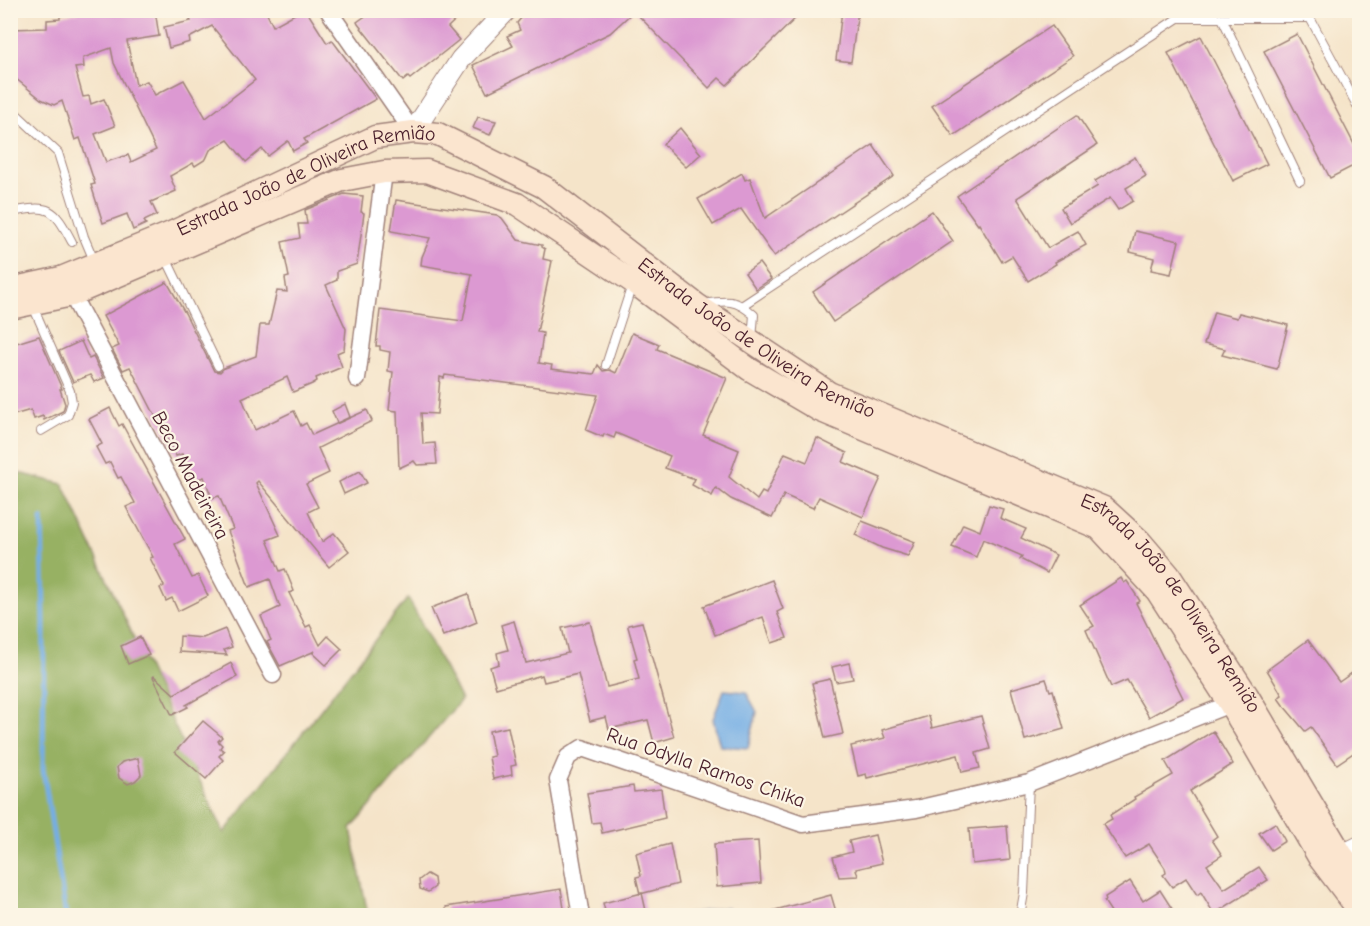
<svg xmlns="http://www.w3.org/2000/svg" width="1370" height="926" viewBox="0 0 1370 926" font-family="'Comic Neue',sans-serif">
	<rect width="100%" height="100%" fill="#fcf5e5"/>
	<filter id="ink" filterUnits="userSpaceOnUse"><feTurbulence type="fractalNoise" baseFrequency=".0167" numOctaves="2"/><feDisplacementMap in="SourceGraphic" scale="12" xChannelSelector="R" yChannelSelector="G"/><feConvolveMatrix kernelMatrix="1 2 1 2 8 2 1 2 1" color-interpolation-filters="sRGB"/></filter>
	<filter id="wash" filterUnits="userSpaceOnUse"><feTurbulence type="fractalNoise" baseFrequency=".008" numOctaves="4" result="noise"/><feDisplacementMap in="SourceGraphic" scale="24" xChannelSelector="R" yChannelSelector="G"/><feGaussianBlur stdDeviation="1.35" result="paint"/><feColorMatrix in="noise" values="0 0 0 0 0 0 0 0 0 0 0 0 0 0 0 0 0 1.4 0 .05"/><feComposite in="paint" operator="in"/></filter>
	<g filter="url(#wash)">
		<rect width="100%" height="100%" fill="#f5e4c9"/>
		<polygon fill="#97b163" stroke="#706847" stroke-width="1.5" points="11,471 63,484 224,833 408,598 461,700 351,829 368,915 11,916"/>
		<g fill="#74aee5" stroke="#5f6688" stroke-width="1.5">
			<polygon points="724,690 746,692 757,712 748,748 720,746 713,719"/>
			<polygon points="727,907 733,915 687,915 688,914"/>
		</g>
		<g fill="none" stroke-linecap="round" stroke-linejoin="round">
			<polyline stroke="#74aee5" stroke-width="5" points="42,519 44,622 43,769 66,916"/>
		</g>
		<g id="blocks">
			<g fill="#dc99d2" fill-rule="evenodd">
				<path d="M80 10H155L159 36 127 41 136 85 147 81 155 95 184 80 206 118 255 80 212 26 189 38 190 42 169 48 164 27 191 21 185 10H265L273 26 302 10H306L327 43 332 40 376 99 304 139 307 143 293 151 288 141 268 156 262 149 246 162 228 140 210 150 206 159 195 166 193 163 170 176 176 191 151 202 157 215 144 221 146 224 133 230 127 214 103 223 91 185 95 184 80 138 75 140 62 101 54 105 41 99 10 74V29L47 28V20L60 19V16L80 12ZM111 48 114 63 156 150 131 162 128 155 106 162 95 134 115 126 104 99 91 104 89 96 83 97 75 68 84 67 83 58Z"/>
				<polygon points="374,10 466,10 448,27 459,40 410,79 408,77 403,81 358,24 357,22"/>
				<polygon points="528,10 804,10 727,85 719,78 709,88 634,11 610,33 487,93 473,65 513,46 507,36 520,30 517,23"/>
				<polygon points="842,10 858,10 851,62 836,60"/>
				<polygon points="1052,26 1073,56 953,136 932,106"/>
				<polygon points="1297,34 1359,154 1359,163 1330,178 1264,51"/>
				<polygon points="1201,36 1267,164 1233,181 1168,53"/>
				<polygon points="1077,115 1097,145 1017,198 1048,248 1078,231 1086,245 1055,262 1056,264 1028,281 1012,256 1002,262 979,224 978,225 957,196"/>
				<polygon points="478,117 496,121 490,135 473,128"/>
				<polygon points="680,128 701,154 686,167 663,144"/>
				<polygon points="873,145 894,176 774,256 741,209 713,225 698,199 742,173 745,180 750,178 765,218"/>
				<polygon points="1135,157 1146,176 1126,188 1133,201 1118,210 1110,198 1070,223 1061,208 1098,186 1095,181"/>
				<polygon points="344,194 363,196 361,212 364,213 357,264 337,271 337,280 326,285 346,329 344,350 337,353 342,367 316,378 317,381 312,384 293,392 287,377 242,398 255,430 294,411 301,426 306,423 312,435 367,410 372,421 318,448 329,473 306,484 318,507 308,512 322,542 334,533 349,551 329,567 258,481 256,483 280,535 267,540 280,571 285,569 294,591 289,593 306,627 310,625 320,645 328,636 342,649 326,665 313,653 315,651 280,666 267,642 271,640 270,638 261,616 280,607 270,579 249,587 228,531 233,529 219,496 212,498 204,477 193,481 182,454 176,456 130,367 123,370 112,349 119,346 103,316 167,282 185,313 214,371 220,372 224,368 256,356 260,325 269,325 277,291 287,292 285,278 289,277 282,242 300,238 298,224 307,224 305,210"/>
				<polygon points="396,200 497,215 502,218 518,240 542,245 542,247 545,249 543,259 552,261 537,332 543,333 539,363 552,365 551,369 594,374 598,365 603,371 610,370 616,373 632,333 659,344 657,349 727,378 703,435 739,450 729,477 757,500 762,492 766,494 785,453 807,462 817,438 847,453 843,462 881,478 863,517 819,497 813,508 784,495 772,518 731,499 716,488 712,496 692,485 695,479 665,468 670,456 616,433 614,438 604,434 603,437 586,430 598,395 445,375 444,378 440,377 437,414 421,413 423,444 435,443 437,464 417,465 414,461 399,468 397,411 389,410 393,372 388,371 390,352 380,350 380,346 376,346 380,310 463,321 472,274 421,265 422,257 430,238 391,231"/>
				<polygon points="932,211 953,241 833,322 813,292"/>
				<polygon points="1135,231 1179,241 1171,274 1151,270 1154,258 1130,252"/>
				<polygon points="759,263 771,279 756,289 745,273"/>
				<polygon points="1214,312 1237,318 1239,313 1288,325 1277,369 1222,355 1225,349 1204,344"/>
				<polygon points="39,336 62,389 60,389 65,404 63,411 44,420 43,416 34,419 31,410 10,416 10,345"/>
				<polygon points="81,341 89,359 93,357 104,378 94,382 90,375 73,382 59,351"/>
				<polygon points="345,404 350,417 337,423 332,411"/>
				<polygon points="110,408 119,426 122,424 185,539 175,544 192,578 198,575 208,596 178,611 172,598 166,601 160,588 164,586 150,558 153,557 126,507 135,503 121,477 118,478 110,462 105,464 96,447 102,444 89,419"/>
				<polygon points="360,471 367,483 344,494 339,482"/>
				<polygon points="989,505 1003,509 1000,518 1026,529 1021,538 1056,555 1047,573 1020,559 1022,556 983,539 976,557 952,547 963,524 980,531"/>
				<polygon points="862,521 915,542 908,556 882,548 855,535"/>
				<polygon points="1121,578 1124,583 1127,581 1140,601 1136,603 1183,698 1149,717 1127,680 1111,687 1086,630 1094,626 1080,605"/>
				<polygon points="772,580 783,609 777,612 787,638 772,643 763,617 715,635 704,606"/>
				<polygon points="468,594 477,622 443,636 431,608"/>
				<polygon points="514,621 526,663 568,653 562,628 590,622 607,687 639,679 634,659 637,658 628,627 628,625 642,622 674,737 654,743 648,720 609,729 606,717 590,721 578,674 544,682 542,675 496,688 490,667 499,664 497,653 508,650 501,625"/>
				<polygon points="225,629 232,647 224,650 227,655 179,652 180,636 203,638"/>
				<polygon points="140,637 149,655 128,664 121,646"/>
				<polygon points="1308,640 1339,682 1359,668 1359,749 1337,764 1311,727 1305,731 1283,705 1278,698 1282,695 1267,670"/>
				<polygon points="231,663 237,677 186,705 188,707 172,715 153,677 154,676 174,694"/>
				<polygon points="849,663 853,679 836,682 832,667"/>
				<polygon points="830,679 843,734 825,738 812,683"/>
				<polygon points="1046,679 1050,691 1053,690 1064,729 1025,740 1011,689"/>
				<polygon points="929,716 932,728 981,716 990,749 976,753 980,768 962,772 958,755 867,778 866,774 858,776 851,746 885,738 882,730"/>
				<polygon points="203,721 222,737 218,741 222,745 220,748 224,751 219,756 223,760 206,779 175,752"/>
				<polygon points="508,727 516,765 511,766 512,775 493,779 489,757 494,756 489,731"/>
				<polygon points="1213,731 1233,764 1190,791 1217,836 1212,840 1222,855 1207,865 1224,889 1259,867 1268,880 1214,914 1201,892 1197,895 1186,878 1172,887 1163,875 1166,873 1165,868 1149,844 1125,858 1103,824 1112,819 1110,815 1135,799 1134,797 1173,775 1165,761"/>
				<polygon points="138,758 141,775 135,781 128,784 119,778 117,767 122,762"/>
				<polygon points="633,786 634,792 661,789 665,818 602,833 600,822 592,823 587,793"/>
				<polygon points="1275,823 1285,841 1271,850 1259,833"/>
				<polygon points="1007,826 1010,860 972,864 969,829"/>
				<polygon points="875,835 882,863 856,869 858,876 839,877 833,857 852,852 849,841"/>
				<polygon points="758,841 761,883 717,887 714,844"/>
				<polygon points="670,844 678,884 640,894 636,877 641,876 636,853"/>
				<polygon points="427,874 434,878 435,887 428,892 420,889 419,880"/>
				<polygon points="1130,881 1143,901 1160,890 1176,915 1113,915 1104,901 1106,900 1105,897"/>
				<polygon points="561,889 565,915 447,915 446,907"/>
				<polygon points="642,893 647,915 606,915 603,903"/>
				<polygon points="831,895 837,915 771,915 771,911"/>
			</g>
		</g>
	</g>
	<g filter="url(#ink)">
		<use href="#blocks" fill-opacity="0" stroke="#a0827a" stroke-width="1.5"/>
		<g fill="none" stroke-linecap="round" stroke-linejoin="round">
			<defs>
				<g id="service">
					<polyline points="1222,18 1300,181"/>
					<polyline points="10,108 58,153 84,237 95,263"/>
					<path d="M10 212C50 205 53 206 72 242"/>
					<polyline points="165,256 218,366"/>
					<polyline points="32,304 70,391 72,402 68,415 41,431"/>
					<path d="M703 304C727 300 736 299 754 315L752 339"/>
					<polyline points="743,305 1178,18 1310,18 1360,111"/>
					<polyline points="606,365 632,285"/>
					<polyline points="1020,916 1024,893 1029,783"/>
				</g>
				<g id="minor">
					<polyline points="328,10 413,132"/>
					<polyline points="72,295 273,675"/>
					<polyline points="357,379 384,172"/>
					<polyline points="581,916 558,780 568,757 582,748 803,824 916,809 1029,783 1230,704"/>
				</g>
				<g id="tertiary">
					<polyline points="413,132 461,59 507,10"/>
					<polyline points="1329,857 1342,855 1360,846"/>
				</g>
				<g id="secondary">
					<path id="s1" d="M10 289 61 278 171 233 375 137 413 132 438 134 544 187 697 305 829 393 1104 508 1140 541 1169 575 1247 695 1342 855 1360 878"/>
					<polyline points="10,308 72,295 342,180 384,172 427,171 517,204 633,282 749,369 819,410 1099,528 1157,591 1230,704 1320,859 1360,912"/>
				</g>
			</defs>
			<use href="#service" stroke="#a0827a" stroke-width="10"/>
			<use href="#minor" stroke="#a0827a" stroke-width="19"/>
			<use href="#tertiary" stroke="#a0827a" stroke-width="22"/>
			<use href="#secondary" stroke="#a0827a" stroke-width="25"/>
			<use href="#service" stroke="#fff" stroke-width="8"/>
			<use href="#minor" stroke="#fff" stroke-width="16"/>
			<use href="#tertiary" stroke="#fff" stroke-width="20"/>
			<use href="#secondary" stroke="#fbe5cf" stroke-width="22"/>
		</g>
	</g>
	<g text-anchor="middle" stroke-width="4.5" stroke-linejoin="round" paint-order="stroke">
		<g font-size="20" fill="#4a1f2b" stroke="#fcf5e5">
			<text dy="7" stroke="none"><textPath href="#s1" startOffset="318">Estrada João de Oliveira Remião</textPath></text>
			<text dy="7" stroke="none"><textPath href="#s1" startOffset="840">Estrada João de Oliveira Remião</textPath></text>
			<text transform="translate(191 475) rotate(62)" y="7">Beco Madeireira</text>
			<text dy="7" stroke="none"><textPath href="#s1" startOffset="1344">Estrada João de Oliveira Remião</textPath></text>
			<text transform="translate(706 767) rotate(19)" y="7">Rua Odylla Ramos Chika</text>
		</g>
	</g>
	<rect width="1370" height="926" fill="none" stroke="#fcf5e5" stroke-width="36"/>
</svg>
